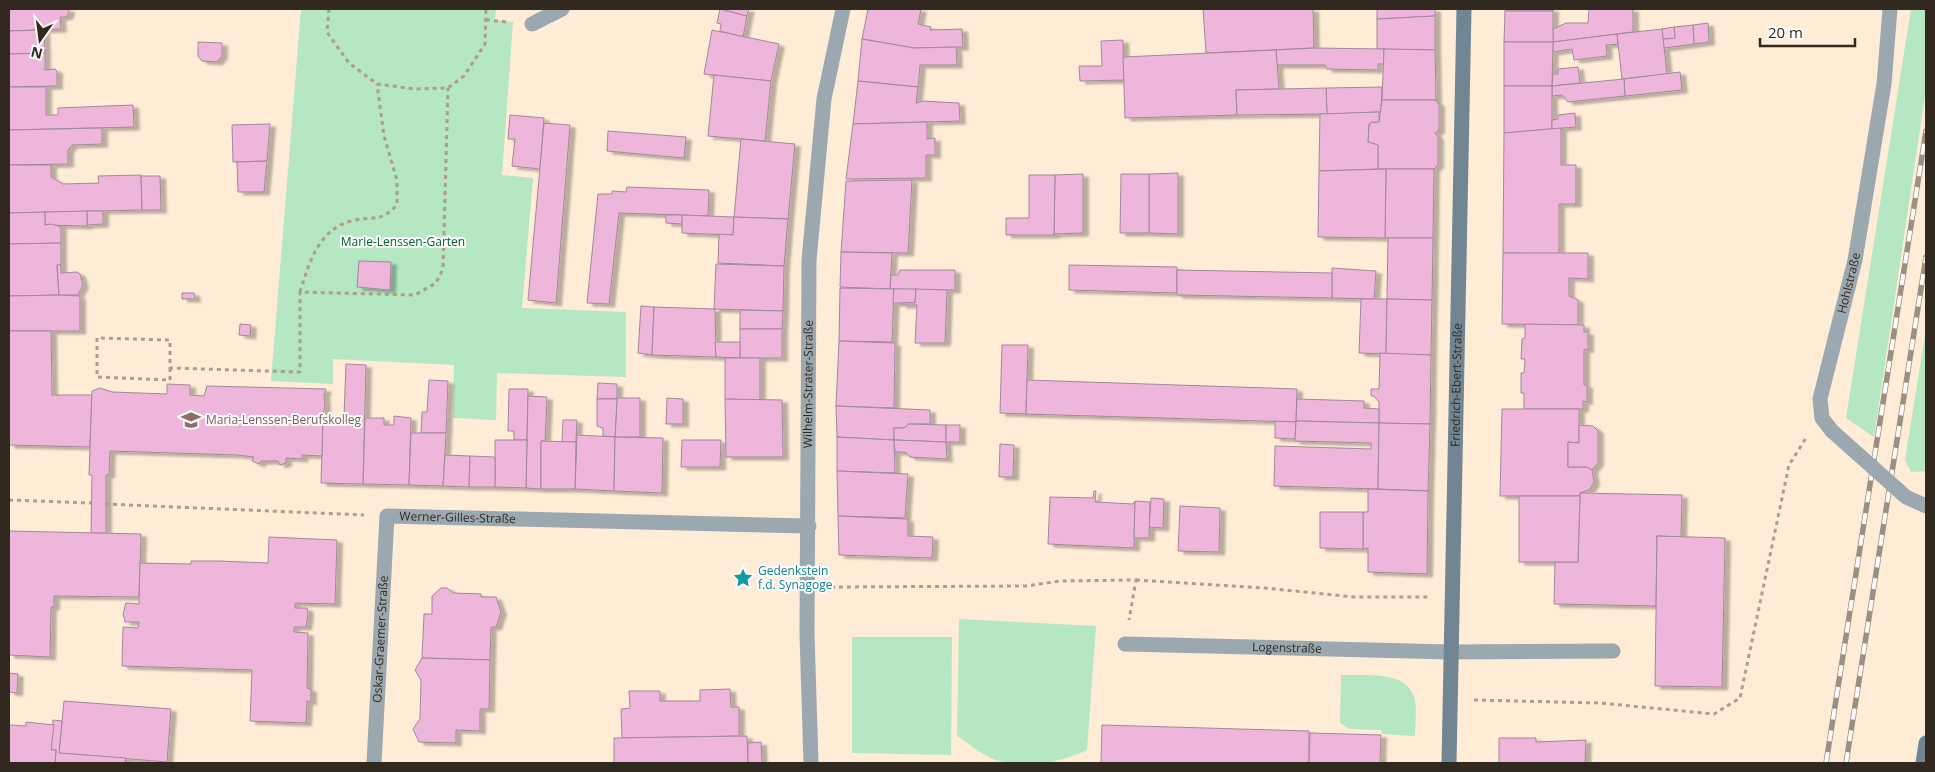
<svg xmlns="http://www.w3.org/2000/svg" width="1935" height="772" viewBox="0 0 1935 772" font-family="'Open Sans',sans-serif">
	<defs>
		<filter id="shadow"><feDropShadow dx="5.5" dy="3" stdDeviation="1" flood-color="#0004"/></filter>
	</defs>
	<rect width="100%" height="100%" fill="#feecd7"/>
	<g fill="#b4e7c2">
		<polygon points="301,9 496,9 495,20 513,22 502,175 533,178 522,308 626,312 626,377 497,373 496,420 453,418 454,365 333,359 333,384 271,381"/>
		<polygon points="1911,9 1926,9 1926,89 1874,437 1846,418"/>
		<polygon points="1926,329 1926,471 1911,472 1905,460"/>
		<path d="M959 619 1096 626 1087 750C1059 763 1023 770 993 759 981 754 968 743 957 736Z"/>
		<polygon points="852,637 952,637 951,755 852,753"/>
		<path d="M1341 675C1365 676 1409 669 1415 701 1417 712 1415 725 1415 736L1382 734 1381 730 1350 729 1340 723Z"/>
	</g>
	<g fill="#eeb6db" stroke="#a38799" filter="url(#shadow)">
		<polygon points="9,9 69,9 69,13 66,17 60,17 61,29 9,31"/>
		<polygon points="720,9 747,16 743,37 720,31 721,24 717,23"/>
		<polygon points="724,9 749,9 747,16 724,10"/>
		<polygon points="868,9 921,9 918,24 931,27 930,30 962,29 963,47 914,48 862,39"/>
		<polygon points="1203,9 1313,9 1314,48 1206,53"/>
		<polygon points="1377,9 1435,9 1435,16 1377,19"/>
		<rect x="1505" y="9" width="48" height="2"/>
		<polygon points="1589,9 1633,9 1633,32 1553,42 1553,29 1566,23 1588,23"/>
		<polygon points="1505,11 1553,11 1553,42 1504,42"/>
		<polygon points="1435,16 1435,50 1377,49 1377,19"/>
		<polygon points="1708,23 1709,42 1694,44 1693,25"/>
		<polygon points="1693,25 1694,44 1664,48 1663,39 1675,38 1674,27"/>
		<polygon points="1674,27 1675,38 1663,39 1662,29"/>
		<polygon points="1662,29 1667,74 1622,79 1617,34"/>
		<polygon points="44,30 45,53 9,54 9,31"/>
		<polygon points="712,30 779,44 771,81 704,74"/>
		<polygon points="1617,34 1618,44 1606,45 1607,56 1574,60 1572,49 1553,52 1553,42"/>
		<polygon points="862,39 914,48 956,47 957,65 920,65 918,87 858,81"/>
		<polygon points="1123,40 1124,80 1080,81 1079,66 1102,66 1101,41"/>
		<polygon points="198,42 222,43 222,56 217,62 202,61 198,56"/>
		<polygon points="1504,42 1553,42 1552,86 1504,86"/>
		<polygon points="1314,48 1384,49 1384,64 1378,64 1378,70 1327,69 1325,65 1276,65 1276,50"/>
		<polygon points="1384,49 1435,50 1436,100 1382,100"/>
		<polygon points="1276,50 1279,89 1236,90 1237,115 1125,118 1123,57"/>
		<polygon points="45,53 45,70 55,69 57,71 57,86 9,87 9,54"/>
		<polygon points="1578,67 1580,83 1552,86 1553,74 1558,74 1558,69"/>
		<polygon points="1680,72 1682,90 1625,96 1624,79"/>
		<polygon points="714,75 771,81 765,141 708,136"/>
		<polygon points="1624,79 1625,96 1568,102 1562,95 1552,96 1552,86"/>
		<polygon points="858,81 918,87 916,103 923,101 959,103 960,121 853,124"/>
		<polygon points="1504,86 1552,86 1552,129 1504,133"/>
		<polygon points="9,87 46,87 46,115 58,115 58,108 133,105 134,127 9,130"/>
		<polygon points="1382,87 1381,112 1327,114 1326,88"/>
		<polygon points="1326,88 1327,114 1237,115 1236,90"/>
		<polygon points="1382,100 1435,100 1439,104 1439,130 1435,133 1438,137 1438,165 1434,169 1378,169 1378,145 1368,142 1369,124 1372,122 1379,122"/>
		<polygon points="1379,112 1379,122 1372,122 1369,124 1368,142 1378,145 1378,169 1319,171 1320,114"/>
		<polygon points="1575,113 1576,127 1552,129 1552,120 1558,119 1558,115"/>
		<polygon points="510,115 544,118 540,169 512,166 515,139 508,139"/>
		<polygon points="927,122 927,139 935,138 935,155 926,155 926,178 846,179 853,124"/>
		<polygon points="544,123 570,125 556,303 528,300"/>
		<polygon points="270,124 267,161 233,162 232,125"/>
		<polygon points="102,128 102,144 72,145 68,150 68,164 9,165 9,130"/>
		<polygon points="1561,128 1561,165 1576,165 1576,204 1559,204 1559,254 1503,253 1504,133"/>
		<polygon points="608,131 686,137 684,158 607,151"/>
		<polygon points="741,139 795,144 788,219 734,217"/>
		<polygon points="267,161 264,192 238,192 237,162"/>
		<polygon points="9,165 51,165 51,177 63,184 99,183 98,176 141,175 142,210 9,213"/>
		<polygon points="1386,169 1434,169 1433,238 1385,238"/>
		<polygon points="1386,169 1385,238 1318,237 1319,171"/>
		<polygon points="1178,173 1178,234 1149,233 1149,174"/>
		<polygon points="1083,174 1083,233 1054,234 1055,175"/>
		<polygon points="1121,174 1149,174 1149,233 1120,233"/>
		<polygon points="1029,175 1055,175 1054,235 1006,235 1006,218 1029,218"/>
		<polygon points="141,176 160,176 161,210 142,210"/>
		<polygon points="912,180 908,253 841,252 846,181"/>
		<polygon points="627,187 709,190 708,216 619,213 609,304 587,303 598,194 612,194 612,191 626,192"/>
		<polygon points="87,211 103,211 103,224 87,225"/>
		<polygon points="87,211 87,226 45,225 45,212"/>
		<polygon points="45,212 45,225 51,224 61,227 61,243 9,244 9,213"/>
		<polygon points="666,215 682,215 682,224 666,223"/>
		<polygon points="682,215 734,217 733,235 682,233"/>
		<polygon points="734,217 788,219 784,266 718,263 719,234 733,235"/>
		<polygon points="1388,238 1433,238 1432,300 1387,299"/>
		<polygon points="61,243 61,265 57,265 59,295 9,296 9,244"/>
		<polygon points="841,252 892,253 890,289 840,287"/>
		<polygon points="1503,253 1588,253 1588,279 1569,278 1569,296 1578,300 1578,325 1502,324"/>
		<polygon points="359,261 391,262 390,290 357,287"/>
		<polygon points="716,264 784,266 783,311 714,309"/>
		<polygon points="57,265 61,265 61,273 77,272 80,274 83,285 78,295 59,295"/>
		<polygon points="1069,265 1177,267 1177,293 1069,290"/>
		<polygon points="1332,268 1376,271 1374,299 1332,298"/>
		<polygon points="900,270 955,270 955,290 890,289 891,275 898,275"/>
		<polygon points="1177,270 1332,273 1332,298 1177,295"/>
		<polygon points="840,288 894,289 892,342 839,341"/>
		<polygon points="894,289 916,289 915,303 893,303"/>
		<polygon points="916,289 947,290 945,343 915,343 917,305 901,305 902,303 915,303"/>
		<polygon points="182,293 194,293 195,299 182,299"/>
		<polygon points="59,295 80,296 80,331 9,331 9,296"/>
		<polygon points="1361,299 1387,299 1386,354 1359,353"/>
		<polygon points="1387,299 1432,300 1431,355 1386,354"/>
		<polygon points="641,306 654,307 652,355 638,353"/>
		<polygon points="654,307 715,309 716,357 652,355"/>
		<polygon points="740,310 783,311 782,329 740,329"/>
		<polygon points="240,324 251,325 250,336 239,335"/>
		<polygon points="1525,324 1584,325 1584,332 1588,332 1588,350 1584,349 1584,385 1587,385 1587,402 1583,401 1583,409 1524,409 1524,393 1521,393 1521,373 1524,373 1525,359 1521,359 1522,339 1525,338"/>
		<rect x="740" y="329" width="42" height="29"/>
		<polygon points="9,331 51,331 52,395 92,395 90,447 9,445"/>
		<polygon points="839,341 895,343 894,408 836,406"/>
		<polygon points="715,342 740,342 740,358 716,357"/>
		<polygon points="1002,345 1028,345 1026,414 1000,413"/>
		<polygon points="1380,353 1431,355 1430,424 1379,423 1379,402 1374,396 1371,396 1371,389 1379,389"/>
		<polygon points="725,358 760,358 760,400 725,399"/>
		<polygon points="346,364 366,365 363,484 321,483 323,416 344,416"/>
		<polygon points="429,380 448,381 446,433 421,433 422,412 427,412"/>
		<polygon points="1027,380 1297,389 1296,422 1026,414"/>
		<polygon points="598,383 617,384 617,399 597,399"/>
		<polygon points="167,384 190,385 190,395 204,396 207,386 326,389 324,395 325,406 323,414 322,456 302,455 303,459 286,458 286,463 280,465 278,461 261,461 259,464 252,461 254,457 237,455 110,451 109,475 106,475 106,533 91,533 92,475 89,475 92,391 100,388 112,392 167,394"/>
		<polygon points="509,389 528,389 527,440 514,440 514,431 508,431"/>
		<polygon points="528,396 547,397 545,441 541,441 541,489 526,488"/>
		<polygon points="617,398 640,398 640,437 615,437"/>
		<polygon points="667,398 683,399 683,424 666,424"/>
		<polygon points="597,399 617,399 615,437 603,436 603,428 597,426"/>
		<polygon points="725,399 782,400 783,457 726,457"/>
		<polygon points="1297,399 1364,401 1364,408 1379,409 1379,423 1296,421"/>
		<polygon points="836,406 930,410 930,424 909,424 904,428 894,428 894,440 837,437"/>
		<polygon points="1502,409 1579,409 1579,443 1568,442 1568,467 1587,467 1592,470 1594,482 1590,489 1580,493 1580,496 1500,496"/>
		<polygon points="394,416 411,418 409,485 363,484 365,418 384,418 384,425 394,425"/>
		<polygon points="563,420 577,420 576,442 562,442"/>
		<polygon points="1275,421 1296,422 1295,439 1275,438"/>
		<polygon points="1296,421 1379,423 1378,489 1274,486 1275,446 1371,449 1371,443 1295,441"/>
		<polygon points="1379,423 1430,424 1428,491 1378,489"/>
		<polygon points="909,424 946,425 946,442 894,440 894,428 904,428"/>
		<rect x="946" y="425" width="14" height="17"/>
		<polygon points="1579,425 1593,426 1598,431 1598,463 1592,470 1587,467 1568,467 1568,442 1579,443"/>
		<polygon points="411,433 446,433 443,486 409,485"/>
		<polygon points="577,435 615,437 614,491 575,489"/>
		<polygon points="615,437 663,438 662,493 614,491"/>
		<polygon points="837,437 894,440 895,473 837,471"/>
		<polygon points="495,440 527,440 526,488 495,487"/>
		<polygon points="682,440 721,440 720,467 681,467"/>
		<polygon points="894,440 946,442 947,459 910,457 905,452 895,452"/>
		<polygon points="541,441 576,442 575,489 541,489"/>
		<polygon points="1000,444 1014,445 1013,477 999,477"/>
		<polygon points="445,455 470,456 469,487 443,486"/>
		<polygon points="470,456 495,457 495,487 469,487"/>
		<polygon points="837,471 908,474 905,518 838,516"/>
		<polygon points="1368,489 1428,491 1427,574 1368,572 1368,548 1363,549 1363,512 1368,512"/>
		<polygon points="1094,491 1096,491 1095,502 1133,504 1135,501 1134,548 1048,544 1050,497 1093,498"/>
		<polygon points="1580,493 1682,495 1681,537 1657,536 1656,606 1554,604 1555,562 1578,562"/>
		<polygon points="1519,496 1580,496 1578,562 1519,562"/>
		<polygon points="1151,498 1164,499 1163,528 1149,527"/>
		<polygon points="1135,501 1150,502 1149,538 1134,538"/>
		<polygon points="1180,506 1220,508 1219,552 1178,551"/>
		<polygon points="1320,512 1363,512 1363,549 1320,548"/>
		<polygon points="838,516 908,519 908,536 933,537 932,558 839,555"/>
		<polygon points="9,531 141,534 139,597 54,596 54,607 51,607 50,657 9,655"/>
		<polygon points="1657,536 1725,538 1722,687 1655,686"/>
		<polygon points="269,537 337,540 335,604 295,603 295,608 307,608 308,614 306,627 294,627 294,632 308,633 307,688 311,689 311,702 307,701 306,723 250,721 252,670 122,666 123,627 138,628 139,622 125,622 123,614 126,603 139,604 140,563 191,564 191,561 219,561 268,563"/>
		<polygon points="441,588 447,588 454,593 481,594 481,597 496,597 501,612 496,627 491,627 490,660 422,658 424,614 432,614 432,596"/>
		<polygon points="422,658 490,660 489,709 480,709 480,731 456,730 456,743 419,742 413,729 420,719 421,680 415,670"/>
		<polygon points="9,673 18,674 17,693 9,692"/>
		<polygon points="730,689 731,707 739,707 739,736 622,738 621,709 630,708 629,691 660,691 660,701 700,701 700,690"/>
		<polygon points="64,701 171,709 167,762 59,753"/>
		<polygon points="53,720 62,721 59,753 126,758 125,763 55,763 56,750 51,750"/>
		<polygon points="26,722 54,725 51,750 56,750 55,763 9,763 9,728 10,725 26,726"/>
		<polygon points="1102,725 1309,731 1309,763 1101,763"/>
		<polygon points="1310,733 1381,735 1380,763 1309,763"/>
		<polygon points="747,736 748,763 614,763 614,738"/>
		<polygon points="1499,738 1536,738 1536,742 1586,740 1585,763 1499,763"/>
		<polygon points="761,742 762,763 748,763 748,743"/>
	</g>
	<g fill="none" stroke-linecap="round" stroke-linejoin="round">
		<g stroke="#ac9e8d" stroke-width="3" stroke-dasharray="4 4" stroke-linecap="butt">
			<polyline points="329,9 327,32 349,63 377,84 415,89 448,88 464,76 485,44 486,9"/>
			<polyline points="486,20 509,22"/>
			<path d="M300 292C310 260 319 228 355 220 377 216 380 222 397 205V180L384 136 377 84"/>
			<polyline points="170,368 170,380 97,377 97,338 170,340 170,368 300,372 300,292 415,295 436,283 443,269 448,88"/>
			<polyline points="9,500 91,503"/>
			<polyline points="105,504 364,515"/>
			<polyline points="1136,580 1265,588 1354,597 1430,597"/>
			<polyline points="831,587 1026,586 1060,581 1136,580 1129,620"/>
			<polyline points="1474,700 1600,703 1714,714 1740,698 1789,465 1806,438"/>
		</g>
		<g stroke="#9ba8b0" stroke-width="15">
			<polyline points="532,24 562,9"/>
			<polyline points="1450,652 1613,651"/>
		</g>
		<g stroke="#9ba8b0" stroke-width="15">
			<path id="s1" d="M1832 431 1822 418 1820 399 1855 260 1884 84 1890 9"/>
			<path id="s2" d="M1125 644 1450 652"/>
			<path id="s3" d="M374 763 387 516 809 526"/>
			<path id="s4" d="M811 763 807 634 809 260 824 99 843 9"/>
		</g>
		<g stroke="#728592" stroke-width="15">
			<path id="s5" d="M1449 763 1464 9"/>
			<polyline points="1923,763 1926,743"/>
		</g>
		<defs>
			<g id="rail">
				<polyline points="1826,763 1926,131"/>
				<polyline points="1846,763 1926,257"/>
			</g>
		</defs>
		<use href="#rail" stroke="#9c8f7f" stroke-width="5.5"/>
		<use href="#rail" stroke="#fcfcfc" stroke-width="4" stroke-dasharray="11" stroke-linecap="butt"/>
		<polyline stroke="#9ba8b0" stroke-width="15" points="1832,431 1906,497 1926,506"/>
	</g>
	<defs>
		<symbol id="university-bare" viewBox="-9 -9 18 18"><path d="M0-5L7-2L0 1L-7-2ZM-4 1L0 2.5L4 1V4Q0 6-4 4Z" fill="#8d6e63" stroke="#fcfcfc" stroke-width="2.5" paint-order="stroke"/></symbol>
		<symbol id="sight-bare" viewBox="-9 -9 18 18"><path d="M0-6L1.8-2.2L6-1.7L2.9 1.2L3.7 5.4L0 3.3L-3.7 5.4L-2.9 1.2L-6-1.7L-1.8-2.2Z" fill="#0f9aa8" stroke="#fcfcfc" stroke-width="2.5" paint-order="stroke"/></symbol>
	</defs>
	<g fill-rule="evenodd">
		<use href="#university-bare" x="177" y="406" width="28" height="28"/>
		<use href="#sight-bare" x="729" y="564" width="28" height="28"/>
	</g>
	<g text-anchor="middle" stroke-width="4" stroke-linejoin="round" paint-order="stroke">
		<g font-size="12" fill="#016131" stroke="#fcfcfc">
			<text x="403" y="246">Marie-Lenssen-Garten</text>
		</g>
		<g font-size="12" fill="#31291f" stroke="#fcfcfc">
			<text dy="4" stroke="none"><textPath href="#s1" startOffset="155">Hohlstraße</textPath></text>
			<text dy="4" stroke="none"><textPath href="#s4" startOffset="379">Wilhelm-Strater-Straße</textPath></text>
			<text dy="4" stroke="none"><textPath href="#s5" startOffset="378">Friedrich-Ebert-Straße</textPath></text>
			<text dy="4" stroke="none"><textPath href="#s3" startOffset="318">Werner-Gilles-Straße</textPath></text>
			<text dy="4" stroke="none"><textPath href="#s3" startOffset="124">Oskar-Graemer-Straße</textPath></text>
			<text dy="4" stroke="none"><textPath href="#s2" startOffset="162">Logenstraße</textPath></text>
		</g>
		<g font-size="12" fill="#785e54" stroke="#fcfcfc" text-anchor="start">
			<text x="206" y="424">Maria-Lenssen-Berufskolleg</text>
		</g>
		<g font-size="12" fill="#0d838f" stroke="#fcfcfc" text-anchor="start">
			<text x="758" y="575">Gedenkstein<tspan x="758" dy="14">f.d. Synagoge</tspan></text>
		</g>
	</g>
	<rect width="1935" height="772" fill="none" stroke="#31291f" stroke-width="20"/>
	<g transform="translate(40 40) rotate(194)" stroke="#fcfcfc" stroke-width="4" paint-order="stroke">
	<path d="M0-4L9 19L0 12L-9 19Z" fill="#31291f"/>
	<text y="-8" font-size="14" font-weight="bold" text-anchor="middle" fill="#31291f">N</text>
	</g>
	<path d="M1760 38v8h95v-8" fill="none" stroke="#31291f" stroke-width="2.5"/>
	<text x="1768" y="38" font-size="15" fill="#31291f" stroke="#fcfcfc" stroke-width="4" paint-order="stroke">20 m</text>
</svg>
